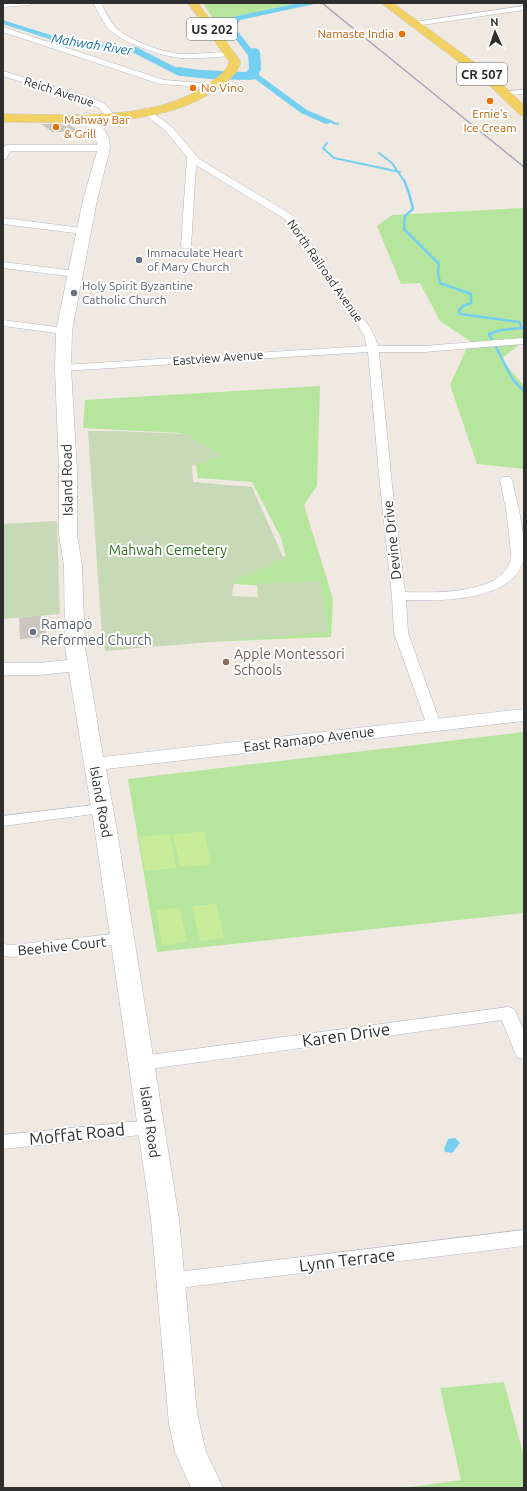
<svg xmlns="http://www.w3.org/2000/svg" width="527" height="1491" viewBox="0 0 527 1491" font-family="Ubuntu,sans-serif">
	<rect width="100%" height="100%" fill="#efe9e1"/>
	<g fill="#b6e59e">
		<polygon points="203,3 299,3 232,17 225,25 212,17"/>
		<polygon points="524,208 524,341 501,359 524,386 524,469 477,464 450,385 470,341 440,321 420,283 401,284 377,226 392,215"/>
		<polygon points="320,386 317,486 304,505 333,599 331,637 156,644 296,613 267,586 235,584 226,578 235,570 286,556 281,538 252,482 198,478 191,437 180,433 83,428 85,400"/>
		<polygon points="524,732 524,913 157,952 128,779"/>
		<polygon points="504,1382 524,1457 524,1488 404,1488 461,1480 440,1388"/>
	</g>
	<g fill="#c8d9b8">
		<polygon points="88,431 115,431 186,434 222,456 192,466 193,482 252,487 284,559 234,581 232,596 258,597 257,584 320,581 327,632 105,651 102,637"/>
		<polygon points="57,521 60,614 3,619 3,524"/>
	</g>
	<g fill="#c9ec9a">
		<polygon points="204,831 211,864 180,867 173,834"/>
		<polygon points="170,834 176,868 145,871 139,837"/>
		<polygon points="216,904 224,938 200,941 192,906"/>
		<polygon points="180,908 187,942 162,945 156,910"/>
	</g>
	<g fill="#75cff0">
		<polygon points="299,3 319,3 240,20 235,28 261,61 259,75 307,110 335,122 326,124 301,113 255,79 240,78 249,69 250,58 225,25 232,17"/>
		<polygon points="3,20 69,41 136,47 183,71 211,73 207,77 179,76 128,50 71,46 3,24"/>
		<polygon points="455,1138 460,1143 452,1153 445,1152 444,1149 448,1139"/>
	</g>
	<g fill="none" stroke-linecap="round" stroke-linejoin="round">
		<g stroke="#75cff0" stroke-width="2">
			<polyline points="333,123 338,124"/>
			<polyline points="327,143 323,148 334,158 400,172"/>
			<polyline points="379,153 392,163 404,181"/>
		</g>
		<polyline stroke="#75cff0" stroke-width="2.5" points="404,180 409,193 413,209 405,216 404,229 439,264 438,273 440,283 471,294 471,303 463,306 459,310 460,314 519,322 522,328 501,330 489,334 513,380 524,391"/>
		<path fill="#75cff0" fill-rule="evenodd" d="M254 48 258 49 260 52 261 70 255 79 250 80C225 79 199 80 174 74L173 71 174 68 179 67 201 70 246 72 249 70 248 52 250 49Z"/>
	</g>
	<g fill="#cbc7bf">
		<polygon points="41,124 69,124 80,132 52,132"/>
		<polygon points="41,615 41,622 46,621 46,637 20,639 19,618"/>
	</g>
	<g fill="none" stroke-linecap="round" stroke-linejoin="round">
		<defs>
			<g id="street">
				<polygon points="3,3 34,3 30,5 3,7"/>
				<path d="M93 3H101C105 11 109 20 115 27 127 40 164 53 182 54 198 54 215 52 231 52L235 54 231 56C215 57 198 59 182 58 164 57 118 42 107 27 102 20 98 11 93 3Z"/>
				<polygon points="524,6 524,10 415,26 411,24 415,22"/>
				<polygon points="3,27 164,80 216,84 220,86 216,88 160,84 3,32"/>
				<polygon points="3,71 94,99 105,104 115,116 111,119 108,118 99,108 88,103 3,76"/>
				<polygon points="524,90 524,94 506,95 502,93 506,91"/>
				<path d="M146 108 172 127 199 159 292 215 334 279 368 325 374 335 378 346H424L524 338V344L424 352H379L392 485 405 592C434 593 513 595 511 552L506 509 500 480 502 477H510L512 480C516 496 527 543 524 558 514 602 441 601 406 600L408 633 441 725 439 728 434 729 429 728 427 725 394 633 392 596 380 485 368 352 63 371 57 368 63 365 367 346 364 335 358 326 325 280 285 219 196 165 191 246 186 249 183 248 181 246 187 157 166 131 143 113 142 111Z"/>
				<polygon points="7,145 104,145 108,148 104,151 10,151 6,159 3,160 3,147"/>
				<polygon points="3,218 83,228 88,231 83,234 3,224"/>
				<polygon points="3,262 76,271 81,274 76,277 3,268"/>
				<polygon points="3,320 64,328 69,331 64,334 3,326"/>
				<polygon points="102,804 108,806 110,809 108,812 3,826 3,816"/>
				<polygon points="122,933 128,935 130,939 128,943 12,957 3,956 3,944 12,945"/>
				<polygon points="508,1007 514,1009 524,1031 524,1059 518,1058 515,1053 502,1020 142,1070 136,1068 133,1063 136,1058 142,1056"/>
				<polygon points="151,1120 158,1122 160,1127 158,1132 151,1134 3,1149 3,1135"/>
				<polygon points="524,1230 524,1246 170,1289 163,1287 160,1281 163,1275 170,1273"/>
			</g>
			<polygon id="secondary" points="87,113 91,114 105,131 109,139 110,148 97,200 72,331 71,368 77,471 77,534 82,566 85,647 103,757 524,709 524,721 106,769 116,825 179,1219 197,1413 206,1452 223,1488 191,1488 175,1452 169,1424 151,1219 94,825 69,672 39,675 3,675 3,663 39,663 67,660 65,647 64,566 59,534 59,471 55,368 56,331 83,200 98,148 95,135 81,117 83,114"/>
			<g id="primary">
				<path d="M188 3H198L241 62C238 73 228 81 220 87 162 130 71 122 3 122V114C69 114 156 123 211 82 218 77 227 71 229 62Z"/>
				<polygon points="381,3 393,3 496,78 524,105 524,116 520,115 488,84"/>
			</g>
		</defs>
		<use href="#street" stroke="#b4b7c1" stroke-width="1"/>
		<use href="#secondary" stroke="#b4b7c1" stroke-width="1"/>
		<use href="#primary" stroke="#c9c9c9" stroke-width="1"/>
		<use href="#street" fill="#fff" fill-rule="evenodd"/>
		<use href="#secondary" fill="#fff" fill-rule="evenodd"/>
		<use href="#primary" fill="#f2d163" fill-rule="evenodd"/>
		<polyline stroke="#a3a6b8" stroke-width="1.5" points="322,3 524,167"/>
	</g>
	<g fill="#e8710a" stroke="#fff" stroke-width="1.5">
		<circle cx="402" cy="34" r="4"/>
		<circle cx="193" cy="88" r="4"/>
		<circle cx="490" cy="101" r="4"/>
		<circle cx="56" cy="127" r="4"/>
	</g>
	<g fill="#6b7280" stroke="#fff" stroke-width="1.5">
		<circle cx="139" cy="260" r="4"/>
		<circle cx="74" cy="293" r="4"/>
		<circle cx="33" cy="632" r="4"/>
	</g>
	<circle fill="#8d6e63" stroke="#fff" stroke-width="1.5" cx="226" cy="662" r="4"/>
	<g text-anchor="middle" stroke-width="4" stroke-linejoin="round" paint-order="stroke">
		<g font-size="12" fill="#c56008" stroke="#fff" text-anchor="start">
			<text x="394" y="38" text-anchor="end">Namaste India</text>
			<text x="201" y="92">No Vino</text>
			<text x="490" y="118" text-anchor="middle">Ernie's<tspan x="490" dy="14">Ice Cream</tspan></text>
			<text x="64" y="124">Mahway Bar<tspan x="64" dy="14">&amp; Grill</tspan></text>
		</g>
		<g font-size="12" fill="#2e2e2e" stroke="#fff">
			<text transform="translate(59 92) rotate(18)" y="4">Reich Avenue</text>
			<text transform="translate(325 271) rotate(55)" y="4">North Railroad Avenue</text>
			<text transform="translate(218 358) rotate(-4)" y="4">Eastview Avenue</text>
		</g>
		<g font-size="12" fill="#5b616d" stroke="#fff" text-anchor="start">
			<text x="147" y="257">Immaculate Heart<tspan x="147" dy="14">of Mary Church</tspan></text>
			<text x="82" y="290">Holy Spirit Byzantine<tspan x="82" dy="14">Catholic Church</tspan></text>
		</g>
		<g fill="#fff" stroke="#6d6d6d" stroke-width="1">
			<rect x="187" y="18" width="50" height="22" rx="3"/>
			<rect x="457" y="63" width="50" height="22" rx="3"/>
		</g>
		<g font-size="13" font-weight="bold" fill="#2e2e2e">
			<text x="212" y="34">US 202</text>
			<text x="482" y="79">CR 507</text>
		</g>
		<g font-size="13" font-style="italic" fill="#0d6fa3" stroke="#fff">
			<text transform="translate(92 44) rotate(9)" y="5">Mahwah River</text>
		</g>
		<g font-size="14" fill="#2e2e2e" stroke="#fff">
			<text transform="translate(67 480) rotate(-91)" y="5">Island Road</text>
			<text transform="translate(392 540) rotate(-96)" y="5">Devine Drive</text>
			<text transform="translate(309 739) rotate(-7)" y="5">East Ramapo Avenue</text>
			<text transform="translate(101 802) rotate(80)" y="5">Island Road</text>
			<text transform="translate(62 946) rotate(-6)" y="5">Beehive Court</text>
			<text transform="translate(150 1122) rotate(82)" y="5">Island Road</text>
		</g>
		<g font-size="14" fill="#2c6e1b" stroke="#fff">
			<text x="168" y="555">Mahwah Cemetery</text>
		</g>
		<g font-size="14" fill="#5b616d" stroke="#fff" text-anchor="start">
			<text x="41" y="629">Ramapo<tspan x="41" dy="16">Reformed Church</tspan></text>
		</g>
		<g font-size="14" fill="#785e54" stroke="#fff" text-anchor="start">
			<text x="234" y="659">Apple Montessori<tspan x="234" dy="16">Schools</tspan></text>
		</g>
		<g font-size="17" fill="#2e2e2e" stroke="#fff">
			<text transform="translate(346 1035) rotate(-8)" y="6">Karen Drive</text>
			<text transform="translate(77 1134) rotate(-6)" y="6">Moffat Road</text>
			<text transform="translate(347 1260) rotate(-7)" y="6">Lynn Terrace</text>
		</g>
	</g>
	<rect width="527" height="1491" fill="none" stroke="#2e2e2e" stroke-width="8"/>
	<g transform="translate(495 32) rotate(357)" stroke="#ffffff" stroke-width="3" paint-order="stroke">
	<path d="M0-3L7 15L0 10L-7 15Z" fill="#2e2e2e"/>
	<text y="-6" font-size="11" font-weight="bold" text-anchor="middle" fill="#2e2e2e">N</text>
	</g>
</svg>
